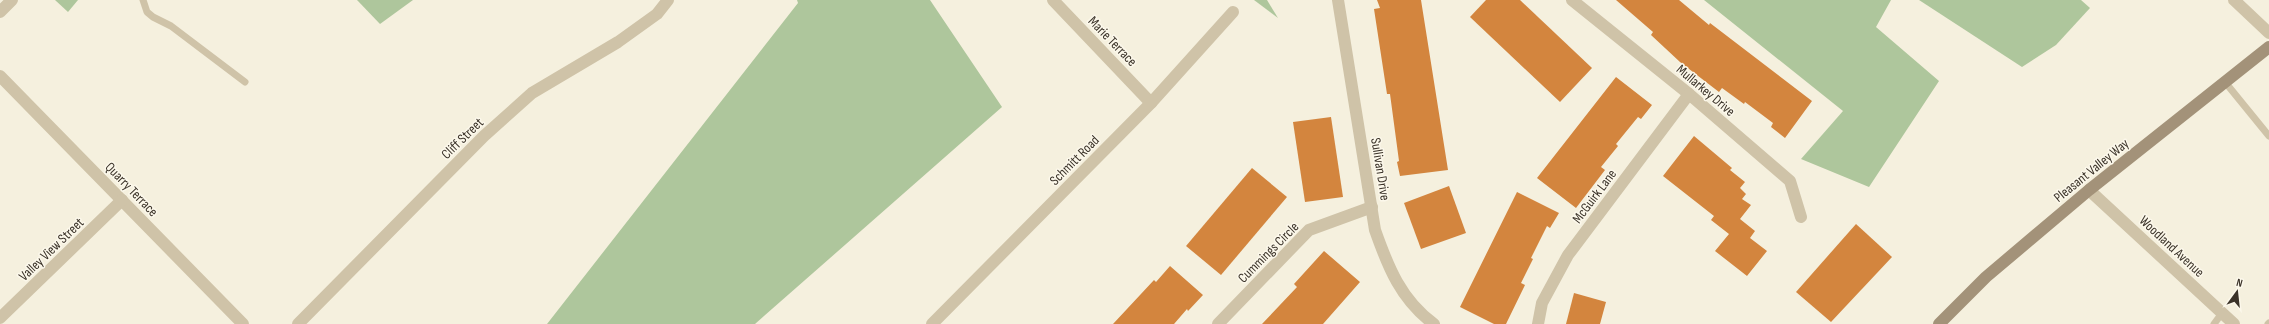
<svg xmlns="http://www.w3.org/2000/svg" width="2269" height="324" viewBox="0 0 2269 324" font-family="'Sofia Sans Condensed',sans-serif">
	<rect width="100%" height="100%" fill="#f5f0de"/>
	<g fill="#aec69c">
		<polygon points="55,0 78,0 68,12"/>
		<polygon points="357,0 413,0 380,24"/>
		<polygon points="797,0 930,0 1002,107 755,324 547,324 798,3"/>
		<polygon points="1254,0 1267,0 1278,18"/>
		<polygon points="1704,0 1891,0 1876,27 1939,81 1869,187 1801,159 1843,111"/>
		<polygon points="1919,0 2081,0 2090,8 2056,45 2022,67"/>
	</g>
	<g fill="#d3853e">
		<polygon points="1377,0 1421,0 1448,170 1400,176 1397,162 1399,161 1390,94 1387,94 1374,9 1380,8"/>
		<polygon points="1486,0 1520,0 1592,68 1560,102 1470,17"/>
		<polygon points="1616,0 1679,0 1709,25 1710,23 1812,101 1785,138 1771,127 1773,123 1745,102 1744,104 1722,88 1719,92 1680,62 1651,35 1653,32"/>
		<polygon points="1616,77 1652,105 1641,119 1638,117 1616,144 1618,146 1601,167 1605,170 1576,208 1537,178"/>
		<polygon points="1331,117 1343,197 1305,202 1293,122"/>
		<polygon points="1694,136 1732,168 1730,170 1745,182 1740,188 1746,194 1742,199 1751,205 1740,219 1755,231 1750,238 1767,251 1747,276 1715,251 1729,234 1711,220 1714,216 1663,176"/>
		<polygon points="1252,168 1287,197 1221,275 1186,246"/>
		<polygon points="1449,186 1466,233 1421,249 1404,203"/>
		<polygon points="1517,192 1559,213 1550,228 1547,226 1531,258 1533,259 1521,283 1525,285 1506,324 1494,324 1460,307"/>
		<polygon points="1856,224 1892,257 1831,322 1796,292"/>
		<polygon points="1324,251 1360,282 1323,324 1262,324 1297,287 1294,284"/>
		<polygon points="1170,266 1203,295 1188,311 1187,309 1174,324 1113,324 1154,280 1156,282"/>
		<polygon points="1574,293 1606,302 1600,324 1566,324"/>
	</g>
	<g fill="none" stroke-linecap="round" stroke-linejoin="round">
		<g stroke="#cfc3a8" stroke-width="7">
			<polyline points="143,0 147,12 153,17 171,26 245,82"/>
			<polyline points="2225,82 2269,136"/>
			<polyline points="2214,324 2222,313"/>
			<polyline points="2268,324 2269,323"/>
		</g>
		<g stroke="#cfc3a8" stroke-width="12">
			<polyline points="1053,0 1151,103"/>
			<path d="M1338 0 1375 230C1388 267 1401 300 1434 324"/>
			<polyline points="1572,0 1689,94 1790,181 1801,217"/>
			<polyline points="2234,0 2269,33"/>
			<polyline points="0,12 12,0"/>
			<polyline points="0,76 243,324"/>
			<polyline points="2089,190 2234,324"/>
			<polyline points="0,318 122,200"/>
			<polyline points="298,324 484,136 532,93 618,42 657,14 668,0"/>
			<polyline points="932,324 1151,103 1233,12"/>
			<polyline points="1218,324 1309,230 1372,207"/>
			<polyline points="1538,324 1542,303 1568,255 1689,94"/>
		</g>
		<polyline stroke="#a39279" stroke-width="12" points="1939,324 1986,277 2089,190 2269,47"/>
	</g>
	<g text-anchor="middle" stroke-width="3" stroke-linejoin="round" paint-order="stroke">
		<g font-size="14" fill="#3b3329" stroke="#fcf8eb">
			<text transform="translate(1113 41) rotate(46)" y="5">Marie Terrace</text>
			<text transform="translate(1706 90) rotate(40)" y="5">Mullarkey Drive</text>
			<text transform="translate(462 138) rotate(-44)" y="5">Cliff Street</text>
			<text transform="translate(1074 160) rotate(-45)" y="5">Schmitt Road</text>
			<text transform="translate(1381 169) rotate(81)" y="5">Sullivan Drive</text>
			<text transform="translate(2091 170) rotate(-39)" y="5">Pleasant Valley Way</text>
			<text transform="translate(132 189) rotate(46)" y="5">Quarry Terrace</text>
			<text transform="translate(1594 196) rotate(-53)" y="5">McGuirk Lane</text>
			<text transform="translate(2172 246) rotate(43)" y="5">Woodland Avenue</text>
			<text transform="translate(51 249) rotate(-44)" y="5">Valley View Street</text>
			<text transform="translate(1268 252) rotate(-45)" y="5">Cummings Circle</text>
		</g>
	</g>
	<g transform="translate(2237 292) rotate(15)" stroke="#fcf8eb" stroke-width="3" paint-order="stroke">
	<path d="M0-3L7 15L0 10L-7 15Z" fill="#3b3329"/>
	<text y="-6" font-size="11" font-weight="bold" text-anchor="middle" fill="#3b3329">N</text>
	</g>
</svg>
